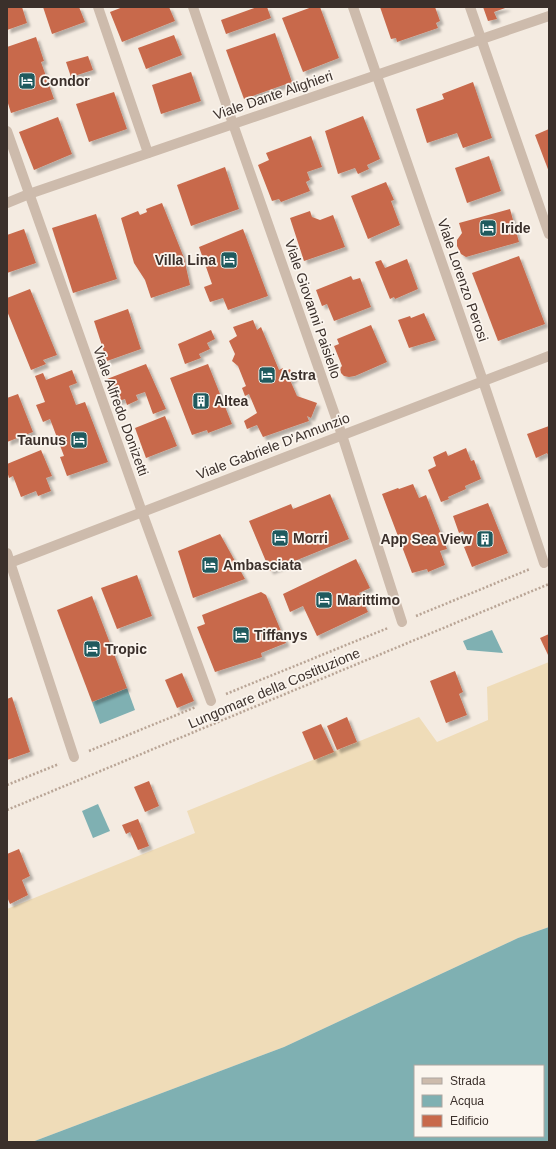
<svg xmlns="http://www.w3.org/2000/svg" width="556" height="1149" viewBox="0 0 556 1149" font-family="Helvetica,sans-serif">
	<defs>
		<filter id="shadow"><feDropShadow dx="3.5" dy="3.5" stdDeviation="1" flood-color="#0004"/></filter>
	</defs>
	<rect width="100%" height="100%" fill="#f4ebe1"/>
	<polygon fill="#efdcb8" points="549,662 549,927 518,938 284,1047 32,1142 7,1142 7,909 195,833 187,811 419,717 437,742 488,720 487,687"/>
	<g fill="#7fb0b2" fill-rule="evenodd">
		<polygon points="492,630 503,653 467,650 463,641"/>
		<polygon points="127,688 135,710 100,724 92,702"/>
		<polygon points="98,804 110,831 93,838 82,811"/>
		<path d="M549 927V1142H32L284 1047 518 938ZM415 1066H543V1136H415Z"/>
	</g>
	<g fill="#c8694b" filter="url(#shadow)">
		<polygon points="7,7 22,7 27,23 7,30"/>
		<polygon points="43,7 79,7 85,22 52,34"/>
		<polygon points="123,7 169,7 175,21 122,42 110,12"/>
		<polygon points="257,7 267,7 271,18 226,34 221,20"/>
		<polygon points="312,7 320,7 339,58 303,72 282,18"/>
		<polygon points="380,7 435,7 440,21 436,23 438,28 397,42 396,38 391,39"/>
		<polygon points="483,7 508,7 494,12 497,19 488,21"/>
		<polygon points="275,33 292,82 244,99 226,50"/>
		<polygon points="174,35 182,55 146,69 138,48"/>
		<polygon points="36,37 44,61 41,62 54,99 11,113 7,100 7,47"/>
		<polygon points="88,56 93,70 71,77 66,62"/>
		<polygon points="191,72 201,101 161,114 152,85"/>
		<polygon points="473,82 492,138 463,148 457,133 427,143 416,109 444,99 442,94"/>
		<polygon points="114,92 127,129 89,142 76,104"/>
		<polygon points="363,116 380,159 367,165 369,169 358,174 355,168 338,174 325,131"/>
		<polygon points="58,117 72,154 34,170 19,132"/>
		<polygon points="549,129 549,172 535,135"/>
		<polygon points="311,136 322,167 307,172 310,180 306,182 310,191 281,202 279,199 272,201 258,165 269,160 266,153"/>
		<polygon points="489,156 501,191 467,203 455,168"/>
		<polygon points="225,167 239,209 191,226 177,185"/>
		<polygon points="386,182 394,200 391,201 400,225 368,239 351,196"/>
		<polygon points="162,203 184,258 190,285 151,298 145,280 134,263 121,218 138,211 140,215 147,212 146,209"/>
		<polygon points="510,209 519,242 466,257 461,254 457,246 457,240 462,233 459,223"/>
		<polygon points="310,211 312,217 320,220 333,215 345,247 304,261 290,218"/>
		<polygon points="96,214 117,279 73,293 52,228"/>
		<polygon points="24,229 36,263 7,273 7,235"/>
		<polygon points="243,229 268,296 228,310 223,298 210,302 204,287 212,284 199,247"/>
		<polygon points="519,256 545,324 498,341 472,273"/>
		<polygon points="407,259 418,289 395,299 394,297 390,299 375,262 381,260 385,268"/>
		<polygon points="351,276 353,280 360,278 371,307 334,321 327,304 322,306 316,290"/>
		<polygon points="30,289 57,355 43,360 46,364 31,370 7,311 7,298"/>
		<polygon points="128,309 141,349 107,361 94,321"/>
		<polygon points="424,313 436,340 409,348 398,320 410,316 411,318"/>
		<polygon points="253,320 257,330 261,327 279,370 283,368 284,372 290,369 294,379 290,380 297,396 317,403 311,418 307,416 309,421 263,437 257,425 247,429 244,421 257,413 249,394 245,396 242,388 246,386 238,366 232,361 235,354 229,341 237,336 233,327"/>
		<polygon points="371,325 387,362 355,376 349,377 344,376 341,373 340,368 342,366 334,346 339,344 337,339"/>
		<polygon points="211,330 215,339 207,343 210,349 199,354 201,358 185,364 178,344"/>
		<polygon points="146,364 166,409 153,414 145,392 136,395 138,400 127,405 125,399 116,402 107,379"/>
		<polygon points="208,364 232,424 208,433 207,430 192,435 170,378"/>
		<polygon points="72,370 77,383 69,386 76,405 85,402 108,462 67,476 60,457 64,456 50,419 43,422 36,405 45,402 35,376 43,373 46,380"/>
		<polygon points="18,394 33,432 7,442 7,398"/>
		<polygon points="165,416 177,446 146,458 135,428"/>
		<polygon points="549,426 549,457 547,453 536,458 527,434"/>
		<polygon points="466,448 471,461 474,460 481,479 465,486 466,489 448,497 449,499 441,502 428,470 436,466 433,457 446,451 448,456"/>
		<polygon points="41,450 52,476 46,478 51,491 38,496 36,491 21,497 13,476 9,478 7,471 7,464"/>
		<polygon points="413,484 419,498 426,495 447,549 440,551 445,565 428,572 427,569 412,573 382,494 398,488 399,489"/>
		<polygon points="330,494 349,539 270,571 249,521 291,504 293,509"/>
		<polygon points="488,503 508,553 472,567 464,547 469,545 463,531 459,533 453,516"/>
		<polygon points="220,534 245,579 193,598 178,551"/>
		<polygon points="356,559 370,588 359,593 368,612 317,636 303,606 290,612 283,594"/>
		<polygon points="137,575 152,616 117,629 101,588"/>
		<polygon points="261,592 266,595 286,643 261,653 262,657 215,672 197,627 205,624 202,615"/>
		<polygon points="92,596 127,688 92,702 57,610"/>
		<polygon points="549,634 549,657 540,638"/>
		<polygon points="455,671 463,692 459,694 467,715 446,723 430,681"/>
		<polygon points="182,673 194,701 177,708 165,680"/>
		<polygon points="12,697 30,752 7,760 7,699"/>
		<polygon points="347,717 357,742 337,750 327,726"/>
		<polygon points="321,724 334,752 314,760 302,732"/>
		<polygon points="149,781 159,806 145,812 134,787"/>
		<polygon points="138,819 149,846 138,850 130,832 126,834 122,825"/>
		<polygon points="19,849 30,876 22,880 28,895 10,904 7,897 7,854"/>
	</g>
	<g fill="none" stroke-linecap="round" stroke-linejoin="round">
		<g stroke="#b9a596" stroke-width="2.5" stroke-dasharray="2 2" stroke-linecap="butt">
			<polyline points="416,616 530,569"/>
			<polyline points="226,694 388,628"/>
			<polyline points="89,751 196,707"/>
			<polyline points="7,785 59,764"/>
			<polyline points="7,810 549,584"/>
		</g>
		<g stroke="#cdbbac" stroke-width="10">
			<polyline points="98,7 148,153"/>
			<polyline points="193,7 233,124 342,435 402,622"/>
			<polyline points="353,7 483,381 544,563"/>
			<polyline points="470,7 549,234"/>
			<polyline points="7,131 142,512 211,701"/>
			<polyline points="7,203 29,194 549,16"/>
			<polyline points="7,553 74,757"/>
			<polyline points="7,564 549,356"/>
		</g>
	</g>
	<defs>
		<symbol id="hotel-square" viewBox="-11 -11 22 22"><rect x="-9" y="-9" width="18" height="18" rx="4" fill="#1f5a5e" stroke="#fbf5ee"/><path d="M-6-4.5h1.5V1H6V5H4.5V3h-9V5H-6ZM-4 0a1.8 1.8 0 1 1 3.6 0ZM.5 0V-2.5h3Q6-2.5 6 0Z" fill="#fff"/></symbol>
		<symbol id="building-square" viewBox="-11 -11 22 22"><rect x="-9" y="-9" width="18" height="18" rx="4" fill="#1f5a5e" stroke="#fbf5ee"/><path d="M-4-6H4V6H1V3H-1V6H-4ZM-2.5-4.3h1.7v1.8h-1.7ZM.8-4.3h1.7v1.8H.8ZM-2.5-1h1.7V.8h-1.7ZM.8-1h1.7V.8H.8Z" fill="#fff"/></symbol>
	</defs>
	<g fill-rule="evenodd">
		<use href="#hotel-square" x="17" y="71" width="20" height="20"/>
		<use href="#hotel-square" x="478" y="218" width="20" height="20"/>
		<use href="#hotel-square" x="219" y="250" width="20" height="20"/>
		<use href="#hotel-square" x="257" y="365" width="20" height="20"/>
		<use href="#building-square" x="191" y="391" width="20" height="20"/>
		<use href="#hotel-square" x="69" y="430" width="20" height="20"/>
		<use href="#hotel-square" x="270" y="528" width="20" height="20"/>
		<use href="#building-square" x="475" y="529" width="20" height="20"/>
		<use href="#hotel-square" x="200" y="555" width="20" height="20"/>
		<use href="#hotel-square" x="314" y="590" width="20" height="20"/>
		<use href="#hotel-square" x="231" y="625" width="20" height="20"/>
		<use href="#hotel-square" x="82" y="639" width="20" height="20"/>
	</g>
	<g text-anchor="middle" stroke-width="3.5" stroke-linejoin="round" paint-order="stroke">
		<g font-size="14" font-weight="bold" fill="#3b302b" stroke="#fbf5ee" text-anchor="start">
			<text x="40" y="86">Condor</text>
			<text x="501" y="233">Iride</text>
			<text x="216" y="265" text-anchor="end">Villa Lina</text>
			<text x="280" y="380">Astra</text>
			<text x="214" y="406">Altea</text>
			<text x="66" y="445" text-anchor="end">Taunus</text>
			<text x="293" y="543">Morri</text>
			<text x="472" y="544" text-anchor="end">App Sea View</text>
			<text x="223" y="570">Ambasciata</text>
			<text x="337" y="605">Marittimo</text>
			<text x="254" y="640">Tiffanys</text>
			<text x="105" y="654">Tropic</text>
		</g>
		<g font-size="14" fill="#3b302b" stroke="#fbf5ee">
			<text transform="translate(273 95) rotate(-19)" y="5">Viale Dante Alighieri</text>
			<text transform="translate(463 280) rotate(71)" y="5">Viale Lorenzo Perosi</text>
			<text transform="translate(313 309) rotate(71)" y="5">Viale Giovanni Paisiello</text>
			<text transform="translate(121 411) rotate(70)" y="5">Viale Alfredo Donizetti</text>
			<text transform="translate(273 446) rotate(-21)" y="5">Viale Gabriele D'Annunzio</text>
			<text transform="translate(274 688) rotate(-23)" y="5">Lungomare della Costituzione</text>
		</g>
	</g>
	<rect width="556" height="1149" fill="none" stroke="#3b302b" stroke-width="16"/>
	<rect x="414" y="1065" width="130" height="72" fill="#fbf5ee" stroke="#aea6a0"/>
	<rect x="422" y="1078" width="20" height="6" fill="#cdbbac" stroke="#aea6a0"/>
	<text x="450" y="1085" font-size="12" fill="#3b302b">Strada</text>
	<rect x="422" y="1095" width="20" height="12" fill="#7fb0b2" stroke="#aea6a0"/>
	<text x="450" y="1105" font-size="12" fill="#3b302b">Acqua</text>
	<rect x="422" y="1115" width="20" height="12" fill="#c8694b" stroke="#aea6a0"/>
	<text x="450" y="1125" font-size="12" fill="#3b302b">Edificio</text>
</svg>
